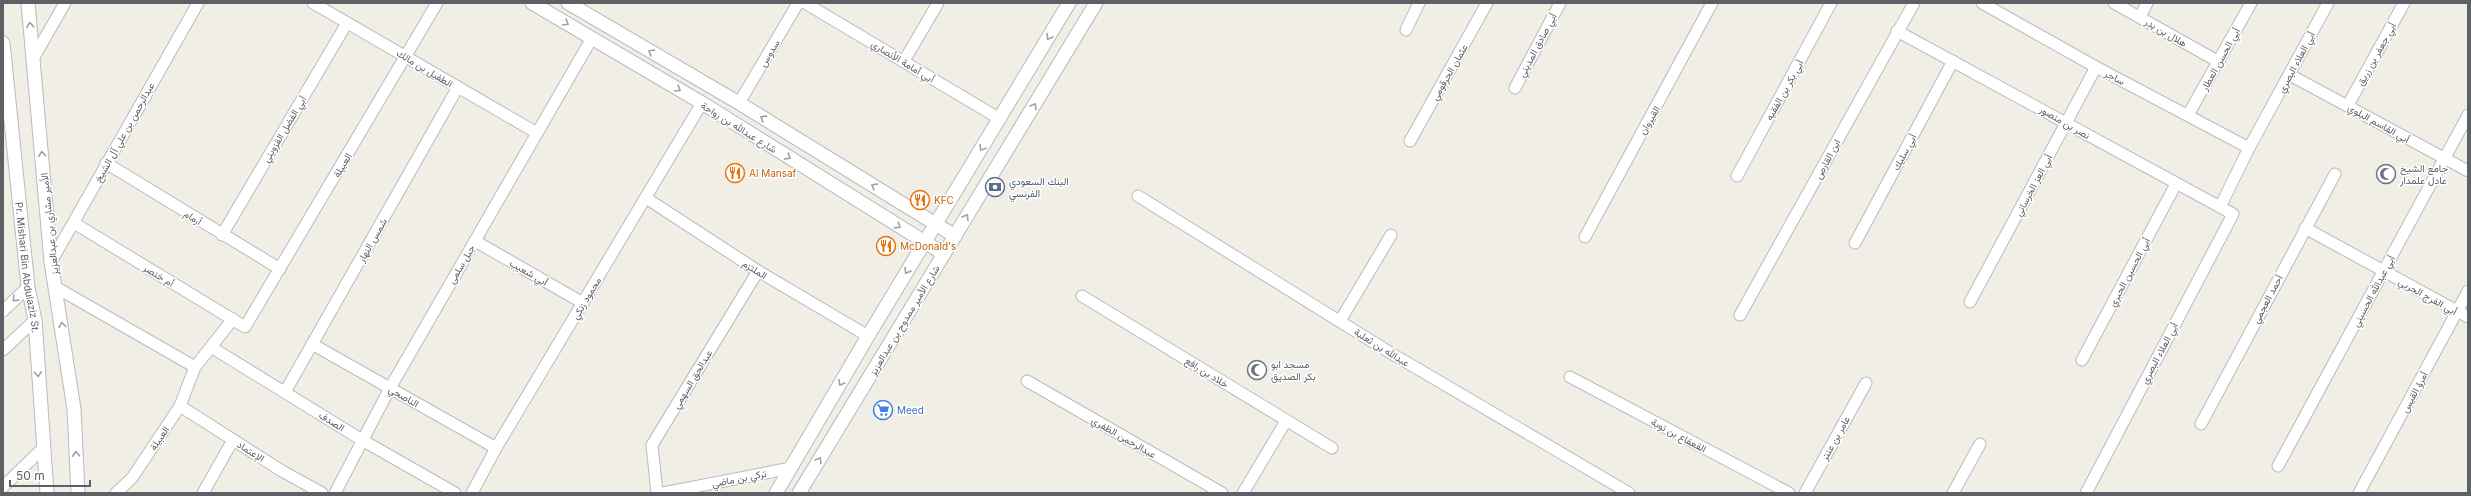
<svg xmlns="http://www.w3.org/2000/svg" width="2471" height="496" viewBox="0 0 2471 496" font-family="Inter,Vazirmatn,sans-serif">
	<rect width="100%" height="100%" fill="#f0eee5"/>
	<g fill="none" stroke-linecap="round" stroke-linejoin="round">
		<defs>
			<g id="minor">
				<polyline points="313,3 537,133"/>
				<polyline points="805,3 1000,119"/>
				<polyline points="1982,3 2096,67 2249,148"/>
				<polyline points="2114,3 2219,62"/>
				<polyline points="2140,17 2147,3"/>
				<polyline points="1406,30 1419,3"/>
				<polyline points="1897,31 2233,214 2086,493"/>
				<polyline points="34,57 65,3"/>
				<polyline points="904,61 938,3"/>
				<polyline points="2290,75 2468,171"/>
				<polyline points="1515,88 1560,3"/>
				<polyline points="739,103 798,3"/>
				<polyline points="2348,105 2404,3"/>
				<polyline points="2188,115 2251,3"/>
				<polyline points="1410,141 1487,3"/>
				<polyline points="106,163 280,269"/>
				<polyline points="1737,176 1831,3"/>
				<polyline points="1138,196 1389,352 1629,493"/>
				<polyline points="646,198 758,271 868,336"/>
				<polyline points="2220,207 2249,148 2328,3"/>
				<polyline points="74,223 245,327 437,3"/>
				<polyline points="2305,228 2468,317"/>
				<polyline points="222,235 347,23"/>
				<polyline points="1585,237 1712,3"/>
				<polyline points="475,241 583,303"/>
				<polyline points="1855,243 1953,61"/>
				<polyline points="51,262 198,3"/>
				<polyline points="57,288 195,367"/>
				<polyline points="1082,296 1332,448"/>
				<polyline points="1970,302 2096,67"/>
				<polyline points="3,311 28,287"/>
				<polyline points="1740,315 1914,3"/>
				<polyline points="1340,321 1391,235"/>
				<polyline points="312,344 496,448"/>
				<polyline points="211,347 362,440 455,493"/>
				<polyline points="3,350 35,320"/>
				<polyline points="2082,360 2176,184"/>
				<polyline points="1570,377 1789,493"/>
				<polyline points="1027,381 1222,493"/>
				<polyline points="285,392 458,87"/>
				<polyline points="180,406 282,471 322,493"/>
				<polyline points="2201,424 2335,174"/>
				<polyline points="2278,466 2468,115"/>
				<polyline points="3,487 43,448"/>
				<polyline points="116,493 132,478 180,406 195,367 233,319"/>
				<polyline points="203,493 233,440"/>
				<polyline points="335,493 390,388 592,38"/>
				<polyline points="472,493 496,448 702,103"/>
				<polyline points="657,493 652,445 758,271"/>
				<polyline points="663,493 791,468"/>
				<polyline points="1243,493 1286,421"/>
				<polyline points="1805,493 1866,383"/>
				<polyline points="1953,493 1980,444"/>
				<polyline points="2359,493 2468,291"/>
			</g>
			<g id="tertiary">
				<polyline points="28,3 51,262 74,409 78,493"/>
				<polyline points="532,3 702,103 944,254"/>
				<polyline points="568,3 739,103 955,236"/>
				<path id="s1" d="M3 43 28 287 35 320 47 493"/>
				<polyline points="776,493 868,336 1069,3"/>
				<polyline points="799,493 1096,3"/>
			</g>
		</defs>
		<use href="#minor" stroke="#b8bbc0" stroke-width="13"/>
		<use href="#tertiary" stroke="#b8bbc0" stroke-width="15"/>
		<use href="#minor" stroke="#fff" stroke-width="11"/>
		<use href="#tertiary" stroke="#fff" stroke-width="13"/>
	</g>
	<defs><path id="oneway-chevron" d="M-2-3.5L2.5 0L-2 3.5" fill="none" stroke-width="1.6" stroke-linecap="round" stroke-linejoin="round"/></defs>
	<g stroke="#9ea0a3">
		<use href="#oneway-chevron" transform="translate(566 23) rotate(31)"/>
		<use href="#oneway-chevron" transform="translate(30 25) rotate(-96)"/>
		<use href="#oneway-chevron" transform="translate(1049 37) rotate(121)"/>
		<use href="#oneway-chevron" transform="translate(651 52) rotate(-150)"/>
		<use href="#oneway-chevron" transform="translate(678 89) rotate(31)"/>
		<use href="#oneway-chevron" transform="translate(1034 106) rotate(-59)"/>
		<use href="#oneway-chevron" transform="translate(763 118) rotate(-148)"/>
		<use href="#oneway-chevron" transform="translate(982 148) rotate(122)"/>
		<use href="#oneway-chevron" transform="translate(42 154) rotate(-95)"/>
		<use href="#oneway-chevron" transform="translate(788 157) rotate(32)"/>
		<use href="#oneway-chevron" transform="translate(874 186) rotate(-148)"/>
		<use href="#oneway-chevron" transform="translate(966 217) rotate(-59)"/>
		<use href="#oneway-chevron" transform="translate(898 226) rotate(32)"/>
		<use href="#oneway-chevron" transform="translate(907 271) rotate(121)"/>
		<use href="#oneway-chevron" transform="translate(15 299) rotate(136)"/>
		<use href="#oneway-chevron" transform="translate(62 325) rotate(-99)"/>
		<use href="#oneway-chevron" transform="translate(38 374) rotate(86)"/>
		<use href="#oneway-chevron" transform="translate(841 383) rotate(120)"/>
		<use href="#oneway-chevron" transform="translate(76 454) rotate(-93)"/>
		<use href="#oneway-chevron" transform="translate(819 460) rotate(-59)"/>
	</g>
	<defs>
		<symbol id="restaurant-ring" viewBox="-11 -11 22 22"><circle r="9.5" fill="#fff" stroke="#e8710a" stroke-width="1.5"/><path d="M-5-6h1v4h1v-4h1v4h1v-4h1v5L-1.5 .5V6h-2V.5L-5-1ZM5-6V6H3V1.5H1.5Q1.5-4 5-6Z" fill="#e8710a"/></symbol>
		<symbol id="mosque-ring" viewBox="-11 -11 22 22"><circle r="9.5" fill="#fff" stroke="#6b7280" stroke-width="1.5"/><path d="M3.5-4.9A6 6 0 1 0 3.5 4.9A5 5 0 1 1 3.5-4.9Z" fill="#6b7280"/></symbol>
		<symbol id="bank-ring" viewBox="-11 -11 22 22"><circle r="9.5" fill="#fff" stroke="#5c6f8a" stroke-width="1.5"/><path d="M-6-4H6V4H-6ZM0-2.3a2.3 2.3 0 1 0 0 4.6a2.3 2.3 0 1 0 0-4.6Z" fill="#5c6f8a"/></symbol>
		<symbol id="supermarket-ring" viewBox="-11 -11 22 22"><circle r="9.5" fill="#fff" stroke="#3f7fe0" stroke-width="1.5"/><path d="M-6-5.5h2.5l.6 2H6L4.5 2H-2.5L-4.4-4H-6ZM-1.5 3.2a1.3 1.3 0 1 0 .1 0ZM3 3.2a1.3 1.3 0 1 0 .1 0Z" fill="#3f7fe0"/></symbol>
	</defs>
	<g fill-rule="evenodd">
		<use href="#restaurant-ring" x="724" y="162" width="22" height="22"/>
		<use href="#mosque-ring" x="2375" y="163" width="22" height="22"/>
		<use href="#bank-ring" x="984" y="176" width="22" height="22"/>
		<use href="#restaurant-ring" x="909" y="189" width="22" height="22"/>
		<use href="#restaurant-ring" x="875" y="235" width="22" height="22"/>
		<use href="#mosque-ring" x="1246" y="359" width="22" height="22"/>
		<use href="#supermarket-ring" x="872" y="399" width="22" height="22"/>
	</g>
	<g text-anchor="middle" stroke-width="3" stroke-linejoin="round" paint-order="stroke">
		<g font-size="10" fill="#5d6166" stroke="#fff">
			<text transform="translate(2166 32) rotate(30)" y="4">هلال بن بدر</text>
			<text transform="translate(1537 45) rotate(-62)" y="4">أبي صادق المديني</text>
			<text transform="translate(769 53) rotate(-59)" y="4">سدوس</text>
			<text transform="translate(2376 54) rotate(-61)" y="4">أبي جعفر بن زريق</text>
			<text transform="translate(2220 59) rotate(-61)" y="4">أبي الحسن العطار</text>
			<text transform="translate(903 61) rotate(31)" y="4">أبي أمامة الأنصاري</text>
			<text transform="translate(2296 62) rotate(-62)" y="4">أبي العلاء البصري</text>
			<text transform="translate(425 68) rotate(31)" y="4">الطفيل بن مالك</text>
			<text transform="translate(1449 72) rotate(-60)" y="4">عثمان الحرقومي</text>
			<text transform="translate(2115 77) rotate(27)" y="4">ساجر</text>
			<text transform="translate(1784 90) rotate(-61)" y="4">أبي بكر بن الفقيه</text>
			<text transform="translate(1649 120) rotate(-60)" y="4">القيروان</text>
			<text transform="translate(2065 122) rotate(30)" y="4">نصر بن منصور</text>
			<text transform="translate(2379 123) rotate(29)" y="4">أبي القاسم البلوي</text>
			<text transform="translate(739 127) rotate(32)" y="4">شارع عبدالله بن رواحة</text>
			<text transform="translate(284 129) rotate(-59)" y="4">أبي الفضل القزويني</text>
			<text transform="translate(124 132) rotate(-61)" y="4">عبدالرحمن بن علي آل الشيخ</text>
			<text transform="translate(1904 152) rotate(-62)" y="4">أبي سليك</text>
			<text transform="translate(1827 159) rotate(-62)" y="4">ابن القارص</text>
			<text transform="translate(342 165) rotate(-59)" y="4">العبيلة</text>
			<text transform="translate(2033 185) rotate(-62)" y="4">أبي العز الخرساني</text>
			<text transform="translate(193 217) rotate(32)" y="4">أرمام</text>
			<text transform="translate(49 224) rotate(-96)" y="4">الأمير مشاري بن عبدالعزيز</text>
			<text transform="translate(372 240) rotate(-60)" y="4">شمس النهار</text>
			<text transform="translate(461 264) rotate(-60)" y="4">جبل سلمى</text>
			<text dy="4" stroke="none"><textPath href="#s1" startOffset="226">Pr. Mishari Bin Abdulaziz St.</textPath></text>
			<text transform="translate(755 269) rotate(32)" y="4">الملتزم</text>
			<text transform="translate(529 272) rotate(30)" y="4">أبي شعيب</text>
			<text transform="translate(2129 272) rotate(-62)" y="4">أبي الحسين الحبري</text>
			<text transform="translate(159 275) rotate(31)" y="4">أم خنصر</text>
			<text transform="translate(2373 291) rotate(-62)" y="4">أبي عبدالله الحسيني</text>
			<text transform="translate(2428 296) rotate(29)" y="4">أبي الفرج الحربي</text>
			<text transform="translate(586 298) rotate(-59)" y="4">محمود زنكي</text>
			<text transform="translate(2267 299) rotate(-62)" y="4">أحمد العجمي</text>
			<text transform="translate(904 320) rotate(-59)" y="4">شارع الأمير ممدوح بن عبدالعزيز</text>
			<text transform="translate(1382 347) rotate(32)" y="4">عبدالله بن ثعلبة</text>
			<text transform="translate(2159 353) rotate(-62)" y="4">أبي العلاء البصري</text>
			<text transform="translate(1207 372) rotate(32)" y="4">خلاد بن رافع</text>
			<text transform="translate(692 379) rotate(-59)" y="4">عبدالحق السهمي</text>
			<text transform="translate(2414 392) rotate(-62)" y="4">أمرؤ القيس</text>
			<text transform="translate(404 396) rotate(30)" y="4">الناصحي</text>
			<text transform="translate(332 421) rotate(32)" y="4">الصدف</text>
			<text transform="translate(1679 435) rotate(28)" y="4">القعقاع بن توبة</text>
			<text transform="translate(1124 437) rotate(30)" y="4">عبدالرحمن الظفري</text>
			<text transform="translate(159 438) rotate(-56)" y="4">العبيلة</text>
			<text transform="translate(1835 438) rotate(-61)" y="4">عامر بن عنتر</text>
			<text transform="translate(251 451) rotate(33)" y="4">الإعتماد</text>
			<text transform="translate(739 478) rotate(-11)" y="4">تركي بن ماضي</text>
		</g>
		<g font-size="10" fill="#5b616d" stroke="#fff" text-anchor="start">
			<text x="2400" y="172">جامع الشيخ<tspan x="2400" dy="12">عادل علمدار</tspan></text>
			<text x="1271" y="368">مسجد ابو<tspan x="1271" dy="12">بكر الصديق</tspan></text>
		</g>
		<g font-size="10" fill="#c56008" stroke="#fff" text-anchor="start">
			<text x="749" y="177">Al Mansaf</text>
			<text x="934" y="204">KFC</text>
			<text x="900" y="250">McDonald's</text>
		</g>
		<g font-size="10" fill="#4e5e75" stroke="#fff" text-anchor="start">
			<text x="1009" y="185">البنك السعودي<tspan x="1009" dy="12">الفرنسي</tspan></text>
		</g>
		<g font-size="10" fill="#366cbe" stroke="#fff" text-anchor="start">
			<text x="897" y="414">Meed</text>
		</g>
	</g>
	<rect width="2471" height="496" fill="none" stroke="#5d6166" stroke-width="8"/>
	<path d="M10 480v6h80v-6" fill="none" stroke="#5d6166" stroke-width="2"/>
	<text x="16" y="480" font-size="12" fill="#5d6166" stroke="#ffffff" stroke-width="3" paint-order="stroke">50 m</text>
</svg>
